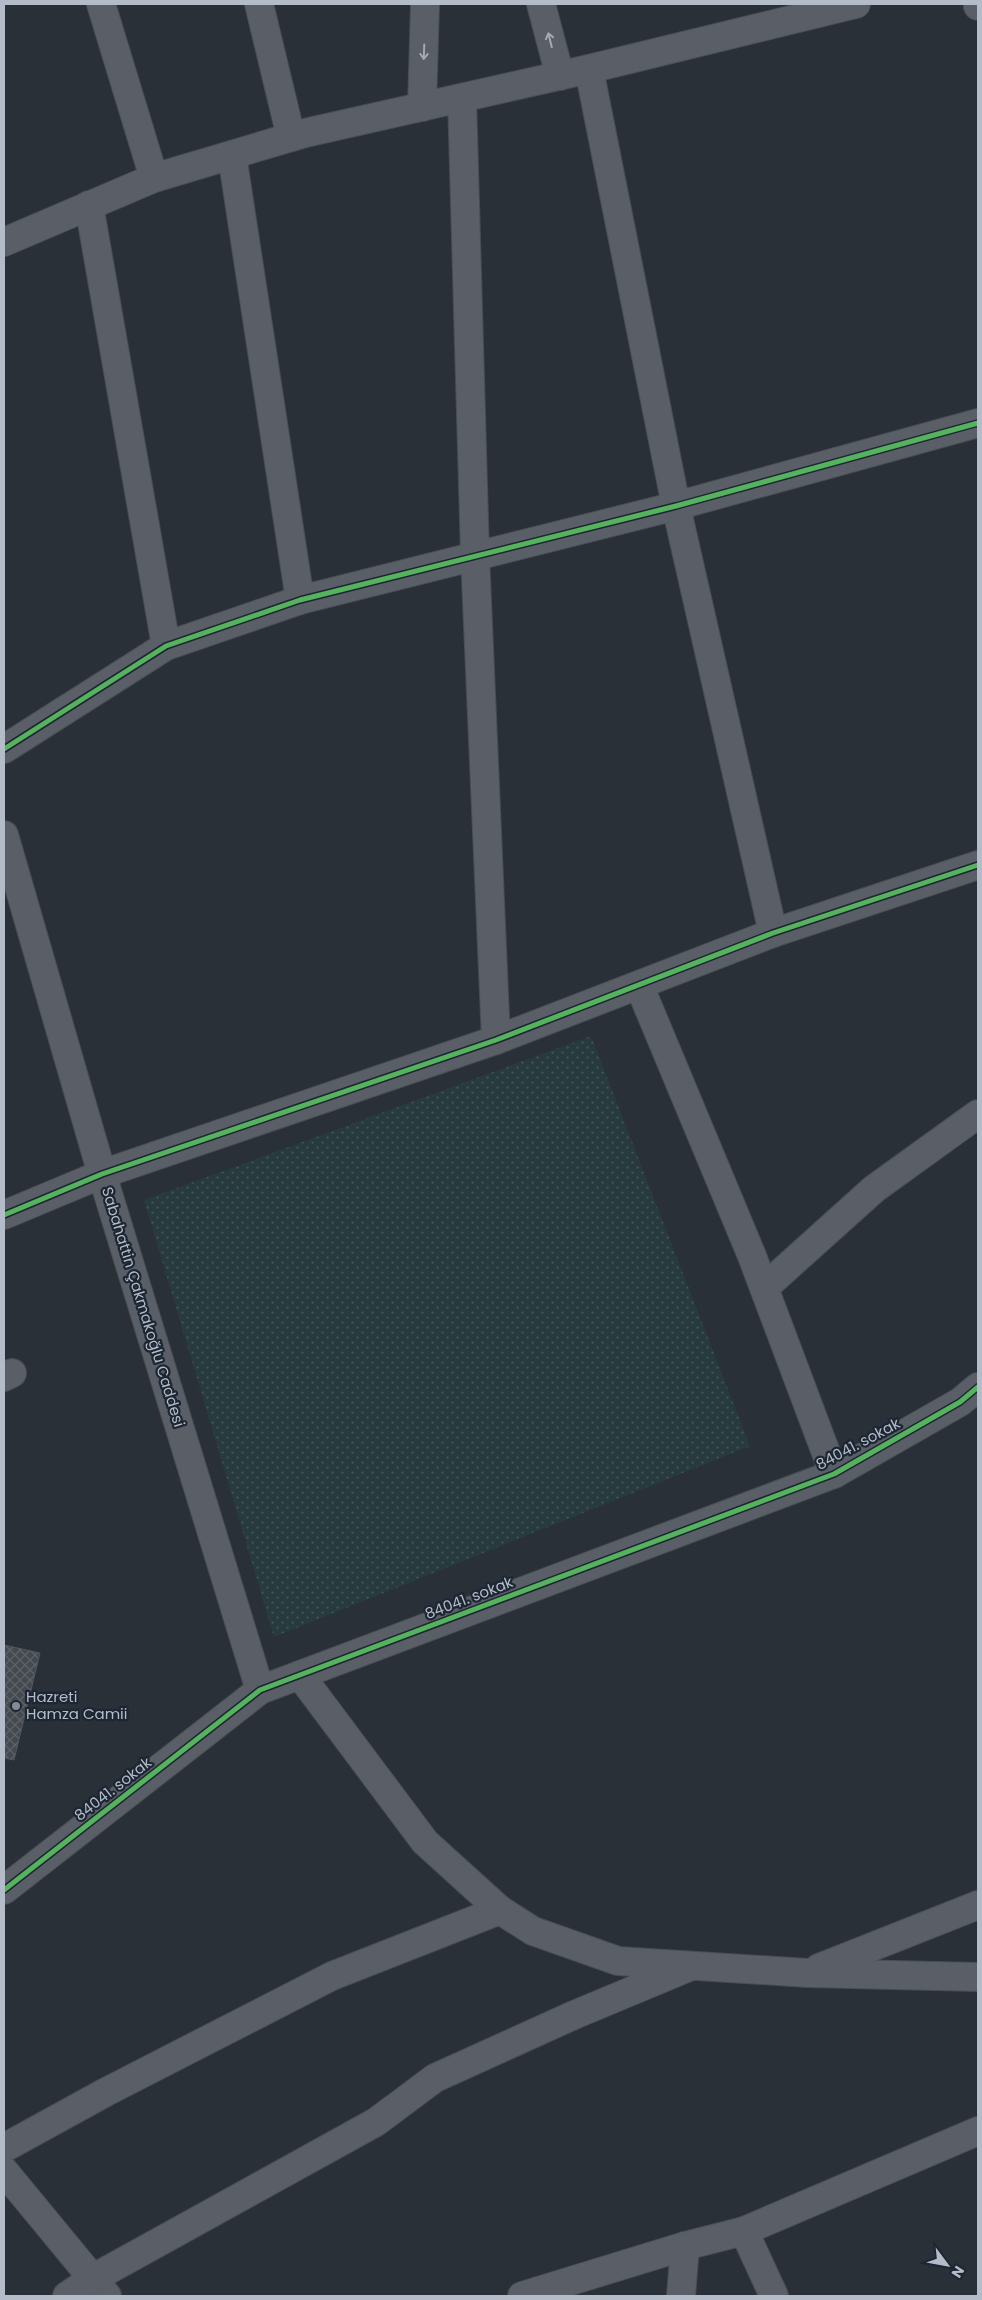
<svg xmlns="http://www.w3.org/2000/svg" width="982" height="2300" viewBox="0 0 982 2300" font-family="Poppins,sans-serif">
	<defs>
		<pattern id="park-dots" width="8" height="8" patternUnits="userSpaceOnUse" patternTransform="scale(1.25)"><rect width="8" height="8" fill="#273a3e"/><path d="M2 2h.1M6 6h.1" fill="none" stroke="#445559" stroke-width="1.8" stroke-linecap="round"/></pattern>
		<pattern id="building-cross-hatch" width="8" height="8" patternUnits="userSpaceOnUse" patternTransform="scale(1.25)"><rect width="8" height="8" fill="#444950"/><path d="M0 0l8 8M0 8l8-8" fill="none" stroke="#5d6168"/></pattern>
	</defs>
	<rect width="100%" height="100%" fill="#2a3038"/>
	<polygon fill="url(#park-dots)" points="591,1036 750,1446 274,1637 144,1200"/>
	<polygon fill="url(#building-cross-hatch)" stroke="#52575f" points="4,1645 40,1653 14,1760 4,1758"/>
	<g fill="none" stroke-linecap="round" stroke-linejoin="round">
		<defs>
			<g id="minor">
				<polyline points="101,4 154,178"/>
				<polyline points="259,4 291,137"/>
				<polyline points="541,4 560,76"/>
				<polyline points="978,4 978,6"/>
				<polyline points="589,69 676,506 773,933"/>
				<polyline points="462,98 475,555 496,1040"/>
				<polyline points="422,107 425,4"/>
				<polyline points="232,155 300,600"/>
				<polyline points="89,205 166,646"/>
				<polyline points="4,242 154,178 305,133 589,69 856,4"/>
				<polyline points="4,749 166,646 300,600 676,506 978,423"/>
				<polyline points="4,835 102,1174 260,1690"/>
				<polyline points="639,985 752,1256 834,1474"/>
				<polyline points="4,1215 102,1174 496,1040 773,933 978,865"/>
				<polyline points="764,1288 874,1189 978,1114"/>
				<polyline points="4,1377 12,1373"/>
				<polyline points="300,1675 425,1842 500,1910 533,1931 618,1961 808,1973 978,1977"/>
				<polyline points="4,1890 260,1690 834,1474 960,1402 978,1387"/>
				<polyline points="819,1968 978,1905"/>
				<polyline points="4,2148 106,2092 332,1976 500,1910"/>
				<polyline points="4,2171 107,2296"/>
				<polyline points="744,2231 774,2296"/>
				<polyline points="67,2296 92,2279 376,2122 435,2078 574,2015 689,1967"/>
				<polyline points="522,2296 685,2246 744,2231 978,2131"/>
				<polyline points="681,2296 685,2246"/>
			</g>
		</defs>
		<use href="#minor" stroke="#484c53" stroke-width="30"/>
		<use href="#minor" stroke="#5a5e66" stroke-width="28"/>
		<defs>
			<g id="cycleway">
				<polyline points="4,749 166,646 300,600 676,506 978,423"/>
				<polyline points="4,1215 102,1174 496,1040 773,933 978,865"/>
				<polyline points="4,1890 260,1690 834,1474 960,1402 978,1387"/>
			</g>
		</defs>
		<use href="#cycleway" stroke="#1d2633" stroke-width="8"/>
		<use href="#cycleway" stroke="#56b35d" stroke-width="5"/>
	</g>
	<defs><path id="oneway-shaft" d="M-6 0H5M1.5-3L5.5 0L1.5 3" fill="none" stroke-width="1.6" stroke-linecap="round" stroke-linejoin="round" transform="scale(1.25)"/></defs>
	<g stroke="#a2a9b5">
		<use href="#oneway-shaft" transform="translate(550 40) rotate(-104)"/>
		<use href="#oneway-shaft" transform="translate(424 52) rotate(92)"/>
	</g>
	<circle fill="#848b96" stroke="#1d2633" stroke-width="2" cx="16" cy="1706" r="5"/>
	<g text-anchor="middle" stroke-width="4.5" stroke-linejoin="round" paint-order="stroke">
		<g font-size="15" fill="#b4bcc9" stroke="#1d2633">
			<text transform="translate(143 1307) rotate(73)" y="5">Sabahattin Çakmakoğlu Caddesi</text>
			<text transform="translate(858 1444) rotate(-28)" y="5">84041. sokak</text>
			<text transform="translate(469 1598) rotate(-21)" y="5">84041. sokak</text>
			<text transform="translate(113 1789) rotate(-38)" y="5">84041. sokak</text>
		</g>
		<g font-size="15" fill="#b4bcc9" stroke="#1d2633" text-anchor="start">
			<text x="26" y="1702">Hazreti<tspan x="26" dy="17">Hamza Camii</tspan></text>
		</g>
	</g>
	<rect width="982" height="2300" fill="none" stroke="#b4bcc9" stroke-width="10"/>
	<g transform="translate(947 2265) rotate(122)" stroke="#1d2633" stroke-width="4" paint-order="stroke">
	<path d="M0-4L9 19L0 12L-9 19Z" fill="#b4bcc9"/>
	<text y="-8" font-size="14" font-weight="bold" text-anchor="middle" fill="#b4bcc9">N</text>
	</g>
</svg>
